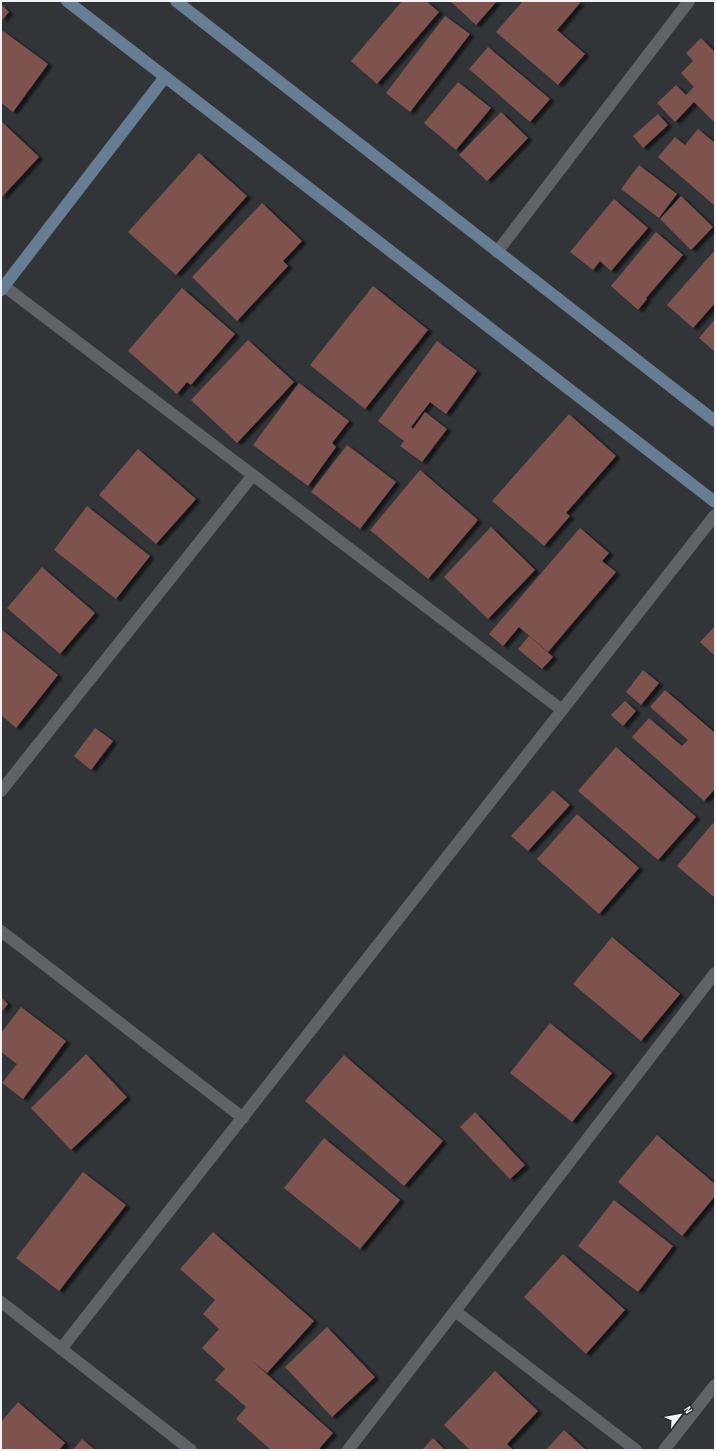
<svg xmlns="http://www.w3.org/2000/svg" width="716" height="1451" viewBox="0 0 716 1451" font-family="'Sofia Sans Condensed',sans-serif">
	<defs>
		<filter id="shadow"><feDropShadow dx="4.5" dy="2.5" stdDeviation="1" flood-color="#0009"/></filter>
	</defs>
	<rect width="100%" height="100%" fill="#313538"/>
	<g fill="#7e534d" filter="url(#shadow)">
		<polygon points="402,1 426,1 439,12 377,84 351,61"/>
		<polygon points="450,1 497,1 476,25"/>
		<polygon points="523,1 578,1 580,3 557,30 585,54 558,85 496,32"/>
		<polygon points="1,4 9,12 1,21"/>
		<polygon points="445,16 470,34 410,112 386,93"/>
		<polygon points="3,31 48,64 13,112 1,103 1,34"/>
		<polygon points="701,38 715,52 715,123 694,102 675,122 657,103 676,85 686,95 694,87 681,73 693,61 686,53"/>
		<polygon points="488,47 550,99 530,122 469,69"/>
		<polygon points="458,82 491,108 456,150 424,123"/>
		<polygon points="501,112 528,138 487,181 459,155"/>
		<polygon points="658,114 668,125 643,148 633,136"/>
		<polygon points="1,121 39,157 1,198"/>
		<polygon points="698,129 715,143 715,206 658,157 675,137 685,145"/>
		<polygon points="199,153 247,196 176,275 128,232"/>
		<polygon points="639,165 677,194 659,218 621,189"/>
		<polygon points="681,196 713,227 691,250 660,219"/>
		<polygon points="614,199 648,228 611,271 600,261 593,270 570,252"/>
		<polygon points="262,203 302,241 283,261 288,266 237,321 192,277"/>
		<polygon points="656,232 683,255 646,298 647,299 638,310 611,286"/>
		<polygon points="715,250 715,303 693,328 667,305"/>
		<polygon points="373,286 428,330 365,409 310,365"/>
		<polygon points="182,288 235,334 191,385 187,382 177,394 128,351"/>
		<polygon points="715,319 715,352 699,338"/>
		<polygon points="248,340 294,382 237,443 191,400"/>
		<polygon points="437,341 477,371 446,414 430,402 411,427 413,429 425,412 447,429 422,462 400,446 404,441 378,421"/>
		<polygon points="299,383 349,421 332,443 336,447 308,486 253,445"/>
		<polygon points="569,414 616,456 566,513 570,516 544,546 492,501"/>
		<polygon points="347,445 396,482 360,529 311,492"/>
		<polygon points="138,449 196,499 156,544 99,495"/>
		<polygon points="420,470 478,520 428,579 370,530"/>
		<polygon points="87,506 150,556 116,599 54,550"/>
		<polygon points="491,527 535,570 488,619 444,577"/>
		<polygon points="580,528 609,553 602,561 616,572 548,652 519,627 503,646 489,634"/>
		<polygon points="42,567 95,613 60,654 7,608"/>
		<polygon points="715,626 715,656 700,642"/>
		<polygon points="1,629 58,675 16,728 1,715"/>
		<polygon points="529,636 553,657 542,669 518,649"/>
		<polygon points="643,670 659,683 641,705 626,692"/>
		<polygon points="665,690 715,733 715,789 704,801 632,737 649,718 682,746 688,740 650,707"/>
		<polygon points="625,701 636,711 623,726 611,715"/>
		<polygon points="95,728 113,741 91,770 74,756"/>
		<polygon points="616,747 696,817 658,860 578,791"/>
		<polygon points="553,790 570,805 528,851 511,836"/>
		<polygon points="577,814 639,868 599,914 537,859"/>
		<polygon points="713,823 715,825 715,898 677,866"/>
		<polygon points="612,937 680,994 641,1041 573,984"/>
		<polygon points="1,997 8,1004 1,1012"/>
		<polygon points="21,1007 66,1041 23,1099 2,1083 17,1064 1,1052 1,1033"/>
		<polygon points="550,1023 612,1073 572,1122 510,1073"/>
		<polygon points="86,1054 127,1097 71,1150 31,1108"/>
		<polygon points="344,1055 443,1141 404,1186 305,1101"/>
		<polygon points="475,1112 525,1165 510,1179 460,1127"/>
		<polygon points="657,1135 715,1184 715,1196 682,1236 618,1182"/>
		<polygon points="324,1138 400,1200 360,1249 284,1188"/>
		<polygon points="83,1172 126,1205 59,1291 16,1258"/>
		<polygon points="614,1200 673,1246 638,1292 578,1246"/>
		<polygon points="213,1232 314,1321 267,1373 251,1360 333,1433 318,1450 271,1450 236,1419 246,1407 215,1380 225,1369 202,1348 219,1329 203,1314 215,1300 180,1269"/>
		<polygon points="563,1254 625,1310 586,1354 524,1297"/>
		<polygon points="327,1327 375,1377 332,1417 285,1367"/>
		<polygon points="495,1371 538,1411 507,1444 513,1450 470,1450 444,1425"/>
		<polygon points="18,1402 65,1443 59,1450 1,1450 1,1422"/>
		<polygon points="564,1430 586,1450 546,1450"/>
		<polygon points="433,1438 445,1450 422,1450"/>
		<polygon points="82,1439 95,1450 73,1450"/>
	</g>
	<g fill="none" stroke-linecap="round" stroke-linejoin="round">
		<g stroke="#5f6367" stroke-width="12">
			<polyline points="497,252 689,1"/>
			<polyline points="4,286 562,710"/>
			<polyline points="1,791 253,475"/>
			<polyline points="1,931 243,1118"/>
			<polyline points="1,1302 191,1450"/>
			<polyline points="455,1311 636,1450"/>
			<polyline points="61,1349 715,515"/>
			<polyline points="348,1450 715,973"/>
			<polyline points="664,1450 715,1385"/>
		</g>
		<g stroke="#667d94" stroke-width="12">
			<polyline points="67,1 715,502"/>
			<polyline points="176,1 715,421"/>
			<polyline points="1,290 165,77"/>
		</g>
	</g>
	<rect width="716" height="1451" fill="none" stroke="#f0f2f5" stroke-width="4"/>
	<g transform="translate(680 1415) rotate(58)" stroke="#282b2e" stroke-width="3" paint-order="stroke">
	<path d="M0-3L7 15L0 10L-7 15Z" fill="#f0f2f5"/>
	<text y="-6" font-size="11" font-weight="bold" text-anchor="middle" fill="#f0f2f5">N</text>
	</g>
</svg>
